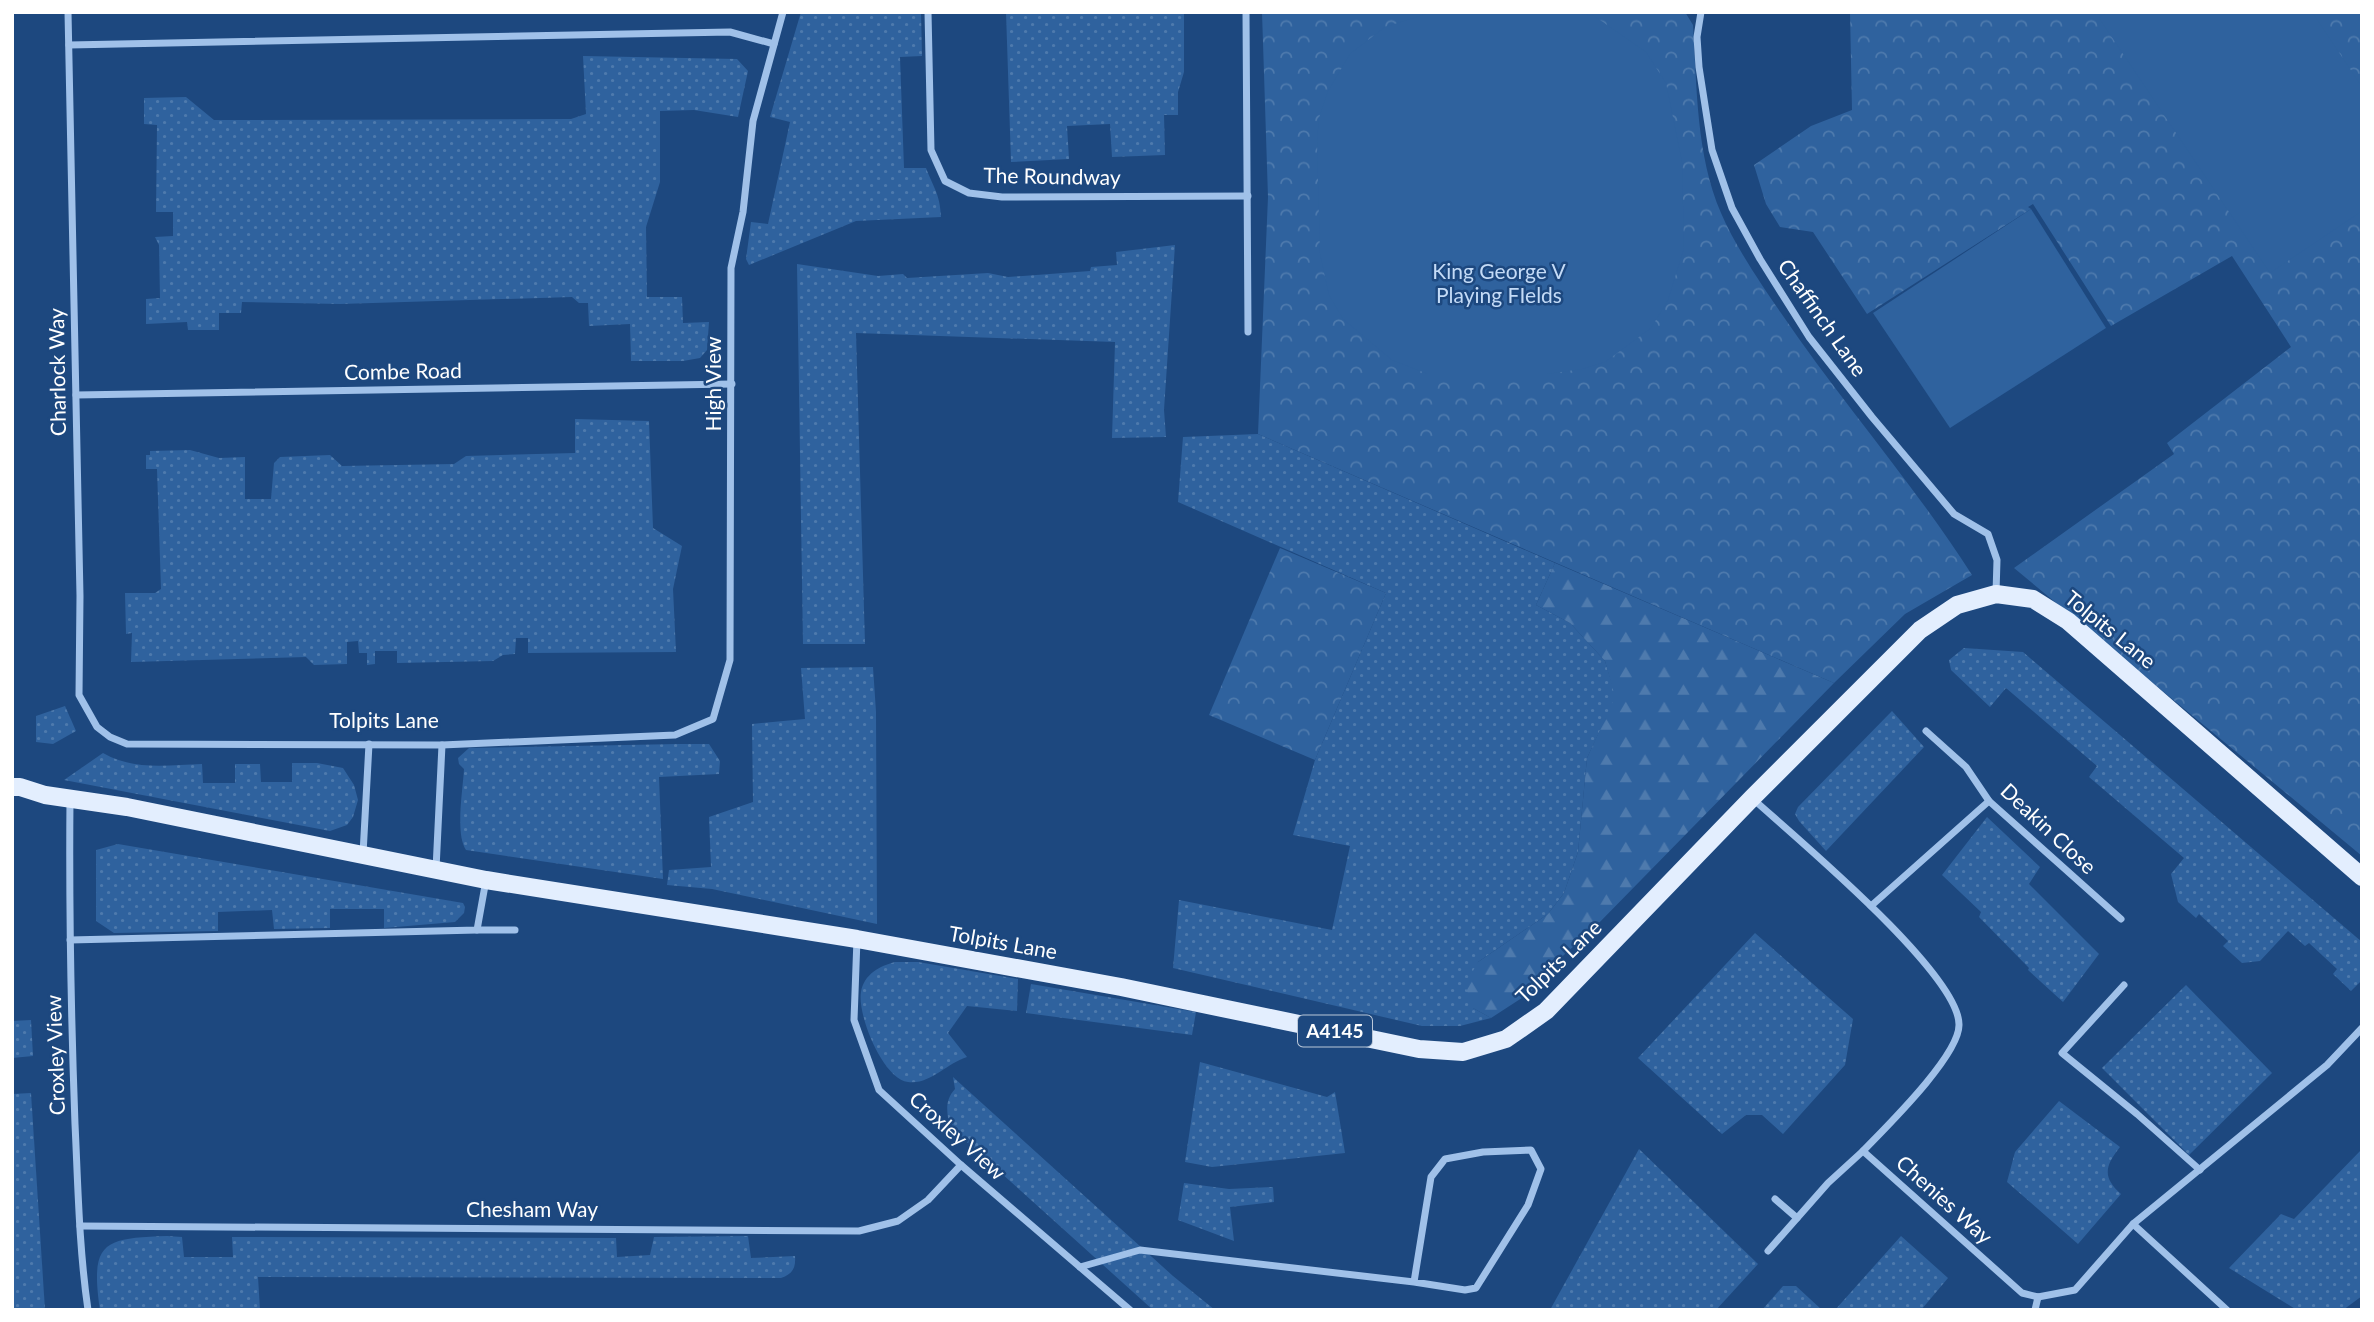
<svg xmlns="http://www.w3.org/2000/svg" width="2374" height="1322" viewBox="0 0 2374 1322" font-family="Lato,sans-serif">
	<defs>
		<pattern id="grass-dots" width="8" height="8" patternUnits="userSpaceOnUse" patternTransform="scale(1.75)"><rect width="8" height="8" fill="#2f629e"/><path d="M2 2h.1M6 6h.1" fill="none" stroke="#4e7aad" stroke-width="1.8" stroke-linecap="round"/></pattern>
		<pattern id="forest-firs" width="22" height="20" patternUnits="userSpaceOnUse" patternTransform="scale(1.75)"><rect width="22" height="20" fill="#2f629e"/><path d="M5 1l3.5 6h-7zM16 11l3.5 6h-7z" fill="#4e7aad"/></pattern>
		<pattern id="park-crowns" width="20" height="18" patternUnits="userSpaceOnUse" patternTransform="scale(1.75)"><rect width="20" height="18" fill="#2f629e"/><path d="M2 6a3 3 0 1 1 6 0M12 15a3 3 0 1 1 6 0" fill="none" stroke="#4e7aad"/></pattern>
	</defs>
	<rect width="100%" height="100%" fill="#1d487f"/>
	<g fill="url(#grass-dots)">
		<path d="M801 12H921L922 56 900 57 904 168H926C934 189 940 194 941 217L856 221 749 265 746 259 751 222 768 224 790 122 770 117Z"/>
		<polygon points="1006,12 1184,12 1184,72 1178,92 1178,115 1164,115 1165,155 1112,157 1110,124 1067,126 1069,159 1011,162"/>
		<polygon points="583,56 737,59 748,71 738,117 694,110 660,111 660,182 646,227 647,297 682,297 683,323 709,322 707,350 700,358 683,361 631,361 630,324 589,326 588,303 579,303 572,297 340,304 242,302 241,313 219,313 219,330 188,330 187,322 146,324 146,299 160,298 159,245 155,237 173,236 173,212 156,212 157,125 144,124 144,98 186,97 214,120 571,119 586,114"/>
		<polygon points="1175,245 1164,410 1166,437 1112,438 1115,342 856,333 865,644 803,644 797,264 878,276 903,274 907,278 988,273 1008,277 1090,271 1091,267 1117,265 1116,252"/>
		<polygon points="575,419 649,421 653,528 682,546 673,589 676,652 528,653 528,638 516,638 515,654 503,655 493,661 397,663 397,651 375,651 375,664 367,665 367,653 359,653 358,641 347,642 347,664 314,665 306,657 131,662 132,633 126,634 125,593 155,593 161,589 157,469 146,469 146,455 150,455 150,451 190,450 219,458 245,457 245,499 271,499 274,463 280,457 330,455 342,466 454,464 466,456 575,453"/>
		<polygon points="1258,434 1555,563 1536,605 1570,623 1605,661 1616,697 1587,758 1578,852 1564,893 1548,914 1478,962 1473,1008 1491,1018 1460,1026 1422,1026 1173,968 1179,900 1332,930 1350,846 1293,835 1315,760 1386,593 1178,502 1183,437"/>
		<polygon points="1964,648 2023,652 2362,942 2362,980 2351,991 2333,974 2337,969 2309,943 2305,946 2288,931 2260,961 2242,963 2223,946 2228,941 2199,914 2196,918 2178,902 2171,874 2184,858 2089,777 2097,766 2006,688 1990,707 1951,670 1949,660"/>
		<polygon points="873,667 876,712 877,924 712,889 667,885 669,870 711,867 709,817 753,802 752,724 805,719 801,668"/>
		<polygon points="65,706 76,731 53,744 36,742 36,716"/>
		<polygon points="1892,711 1924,747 1826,851 1799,821 1795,814 1798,807"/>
		<path d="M678 744H709L720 761 719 774 659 777 663 879 466 850C455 834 463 789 464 769L459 764 458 758 469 748Z"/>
		<path d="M103 753C134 771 168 765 202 764L203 783H235V764H260L261 782H292V763H317L343 768 354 785 358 800 353 817 347 825 330 831 64 780Z"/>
		<polygon points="1987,817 2040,867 2029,884 2099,954 2063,1002 2028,970 2029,968 1979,917 1981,912 1942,875"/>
		<polygon points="118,844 463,903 465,907 464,913 455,922 384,928 384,909 330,909 330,928 274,929 272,910 218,912 218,931 114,933 96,921 96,850"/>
		<polygon points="1755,933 1853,1019 1845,1065 1783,1134 1762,1115 1746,1115 1722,1134 1638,1058"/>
		<path d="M895 962H918L1018 979 1017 1011 967 1006 948 1033 967 1057C947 1063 930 1085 908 1082 883 1079 857 1015 861 992 864 974 880 966 895 962Z"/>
		<polygon points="1031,984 1196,1012 1192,1035 1026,1013"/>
		<polygon points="2186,985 2272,1073 2189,1155 2102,1068"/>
		<polygon points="31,1020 33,1056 12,1058 12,1021"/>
		<polygon points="1200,1062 1327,1097 1335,1092 1345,1153 1212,1167 1185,1162"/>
		<path d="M953 1077 1173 1276 1215 1310H1153L950 1127C947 1113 944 1101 955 1089Z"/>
		<polygon points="31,1093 45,1310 12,1310 12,1094"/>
		<path d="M2059 1101 2120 1147C2105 1166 2102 1177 2121 1194L2078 1244 2007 1182 2015 1152Z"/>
		<polygon points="1639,1149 1758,1264 1716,1310 1550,1310"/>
		<polygon points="2362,1149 2362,1296 2343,1310 2297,1310 2229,1268 2281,1214 2294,1219"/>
		<polygon points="1184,1183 1229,1189 1273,1187 1274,1202 1230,1207 1234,1241 1178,1220"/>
		<path d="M167 1236 182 1237 184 1257H233L232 1237 616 1238 617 1257 650 1255 654 1237 748 1236 751 1258 795 1256C796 1269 792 1274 781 1278L258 1277 260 1310H100C90 1242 103 1238 167 1236Z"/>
		<polygon points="1901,1236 1948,1278 1921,1310 1835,1310"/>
		<polygon points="1783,1286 1796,1286 1822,1310 1762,1310"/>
	</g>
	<polygon fill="url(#forest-firs)" points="1555,563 1834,683 1593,929 1556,962 1531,992 1491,1018 1473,1008 1465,985 1478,962 1548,914 1564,893 1578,852 1587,758 1615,697 1605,661 1570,623 1536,605"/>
	<g fill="url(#park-crowns)">
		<path d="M1262 12H1685L1693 25C1697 87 1696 155 1721 213 1735 246 1761 284 1781 313 1842 403 1914 484 1972 575L1905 614 1834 683 1258 434 1268 197Z"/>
		<polygon points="1850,12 2362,12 2362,856 2014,568 2174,454 2167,443 2291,347 2232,256 2111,326 2033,204 2028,207 2031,209 1867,314 1813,232 1780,227 1766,204 1754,165 1811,126 1852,110"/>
		<polygon points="1280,548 1386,593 1315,760 1209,715"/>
	</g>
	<g fill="#2f629e">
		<polygon points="1440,12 1569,12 1594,16 1646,52 1666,83 1682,162 1684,248 1668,300 1651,328 1605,362 1582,369 1547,374 1428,374 1392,360 1343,319 1329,295 1320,254 1317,141 1319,118 1328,91 1350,54 1385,27 1429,13"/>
		<polygon points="2107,12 2312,12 2362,87 2362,211 2270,273 2099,18"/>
		<polygon points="2031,209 2106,328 1950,428 1873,313"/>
	</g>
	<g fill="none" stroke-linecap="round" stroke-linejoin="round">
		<g stroke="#a0c1e9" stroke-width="7">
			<polyline points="68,12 80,596 79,695 97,727 110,737 127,744 442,745 675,735 713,719 730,660 731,268 743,212 753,121 783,12"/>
			<polyline points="928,12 931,150 945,181 969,193 1002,197 1248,196"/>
			<polyline points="1246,12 1248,332"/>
			<polyline points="1701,12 1697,37 1699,67 1712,150 1732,208 1760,259 1809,337 1872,417 1954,514 1988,534 1997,560 1996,593"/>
			<polyline points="69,45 730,32 774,44"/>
			<polyline points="76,395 732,384"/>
			<polyline points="1926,731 1966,767 1989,801 2121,919"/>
			<path d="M70 799C69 908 71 1016 75 1124 78 1186 79 1248 88 1310"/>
			<path d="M1753 799C1794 836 1960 974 1959 1025 1959 1056 1886 1127 1863 1151L2022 1293 2038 1297 2075 1290 2133 1224 2327 1065 2362 1028"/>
			<polyline points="363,854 369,744"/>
			<polyline points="436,869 442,745"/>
			<polyline points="1871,906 1989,801"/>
			<polyline points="477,930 515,930"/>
			<polyline points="857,939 854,1020 879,1090 961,1165 1130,1310"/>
			<polyline points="70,940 477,930 486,880"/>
			<polyline points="2124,985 2062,1053 2137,1114 2200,1170"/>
			<polyline points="1775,1199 1797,1218"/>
			<polyline points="2133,1224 2227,1310"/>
			<polyline points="80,1226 859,1231 898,1221 928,1200 961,1165"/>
			<polyline points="1768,1251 1828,1183 1863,1151"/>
			<polyline points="1080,1267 1140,1250 1414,1282 1465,1290 1476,1288 1528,1205 1541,1169 1531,1150 1483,1152 1445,1159 1431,1177 1414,1282"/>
			<polyline points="2035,1310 2038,1297"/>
		</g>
		<polyline stroke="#e3eefe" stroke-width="18" points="12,787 20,787 45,795 127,807 486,880 857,939 1121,987 1419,1049 1463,1052 1506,1039 1546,1011 1752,798 1920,630 1957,605 1996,594 2033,599 2068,621 2362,877"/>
	</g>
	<g text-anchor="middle" stroke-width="5" stroke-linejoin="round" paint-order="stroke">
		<rect fill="#1d487f" stroke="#bbc8d9" stroke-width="2" x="1298" y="1015.5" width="74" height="31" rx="5"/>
		<g font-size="19" font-weight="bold" fill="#fff">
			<text x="1335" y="1038">A4145</text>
		</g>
		<g font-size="21" fill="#fff" stroke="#1d487f">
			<text transform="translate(1052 177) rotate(1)" y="7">The Roundway</text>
			<text transform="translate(1822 318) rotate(55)" y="7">Chaffinch Lane</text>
			<text transform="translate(58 372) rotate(-91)" y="7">Charlock Way</text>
			<text transform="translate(403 372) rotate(-1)" y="7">Combe Road</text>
			<text transform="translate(714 384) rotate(-90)" y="7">High View</text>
			<text transform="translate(2110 630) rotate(39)" y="7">Tolpits Lane</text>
			<text x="384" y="728">Tolpits Lane</text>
			<text transform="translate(2048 829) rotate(43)" y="7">Deakin Close</text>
			<text transform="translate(1003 943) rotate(10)" y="7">Tolpits Lane</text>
			<text transform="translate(1559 962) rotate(-44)" y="7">Tolpits Lane</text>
			<text transform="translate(56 1055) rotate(-92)" y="7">Croxley View</text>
			<text transform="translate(957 1136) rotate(42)" y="7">Croxley View</text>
			<text transform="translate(1944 1200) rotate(42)" y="7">Chenies Way</text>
			<text x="532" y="1217">Chesham Way</text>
		</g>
		<g font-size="21" fill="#c4dbf7" stroke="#1d487f">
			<text x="1499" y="279">King George V<tspan x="1499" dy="24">Playing FIelds</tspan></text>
		</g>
	</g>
	<rect width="2374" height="1322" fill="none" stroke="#ffffff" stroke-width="28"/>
</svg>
